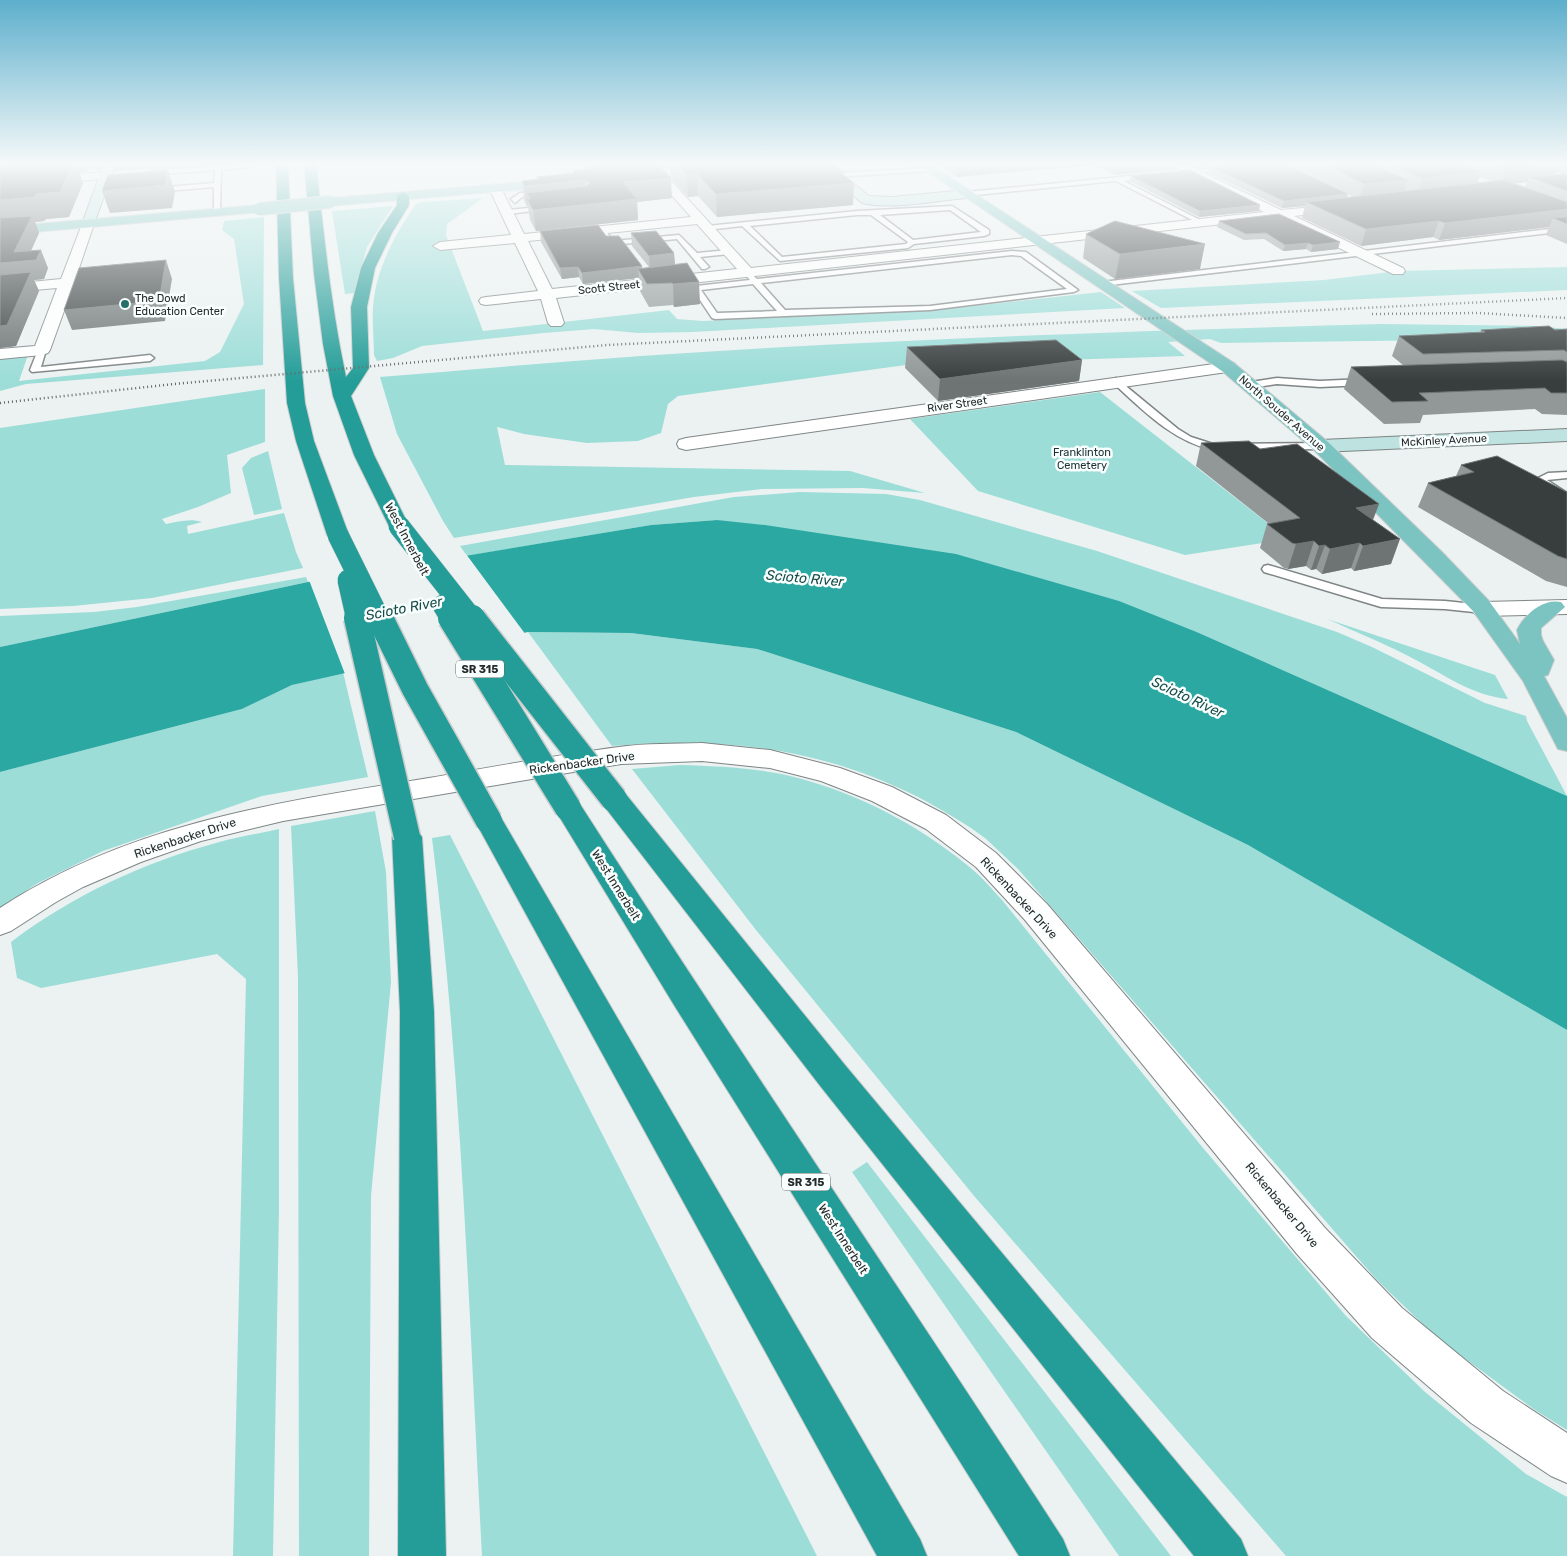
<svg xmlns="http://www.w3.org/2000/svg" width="1567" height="1556" viewBox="0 0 1567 1556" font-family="Rubik,sans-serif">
	<rect width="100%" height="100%" fill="#ebf2f1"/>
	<g fill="#9cddd8">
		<path d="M483 198 447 224 446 235 483 331 669 310 677 319 703 321 955 308 1101 292 1125 308 693 332 638 333 594 329 544 333 422 346 393 358 377 361 374 355C374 340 372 324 373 308 375 271 395 234 416 204L422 202Z"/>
		<polygon points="393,206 367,247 355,293 345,294 332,211"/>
		<polygon points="264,217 263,365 26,384 0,391 0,358 28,355 19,381 205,361 220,352 244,304 234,239 222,230 224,221"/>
		<polygon points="1567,267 1567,290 1161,308 1132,291 1324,280 1398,271"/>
		<path d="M1380 324 1536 326 1567 329V343L1445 340 1221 343 1210 339 1168 342 1185 356 906 365 678 396 668 404 661 433 638 441 587 443 524 434 497 427 505 465 850 471 925 493 863 488 762 489 694 497 454 538 443 521 397 434 380 377C467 370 554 362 641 356 887 339 1134 331 1380 324Z"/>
		<path d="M265 389V442L227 455 231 493 198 507 162 519 166 524C178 522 190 518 202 522L187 526 188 534 284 513 296 552 303 568 152 598 73 606 0 609V428Z"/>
		<polygon points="1100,392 1288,539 1185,555 978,491 910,419"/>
		<polygon points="268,451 282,509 254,515 242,468 251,458"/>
		<polygon points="800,492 886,494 920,500 1097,551 1337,632 1372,647 1485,703 1526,716 1527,721 1567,796 1199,633 717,520 651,525 467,556 460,546 734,497"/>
		<polygon points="306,577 308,582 0,647 0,616 94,612 137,607"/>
		<path d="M1327 619 1495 675 1508 699C1473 696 1445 675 1414 659 1386 644 1356 632 1327 619Z"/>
		<path d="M528 632 631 633 757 649 1016 732 1248 845 1567 1030V1430L1535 1410 1437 1338 1376 1279 1018 869C1007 859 996 848 985 838 965 823 942 810 920 798 819 747 724 737 612 746Z"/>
		<polygon points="343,672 368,777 262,796 103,851 38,883 0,908 0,772 242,709 292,685"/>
		<path d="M680 765C719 766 760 768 798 778 859 794 918 825 967 865 980 875 991 888 1002 900L1203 1148 1346 1316 1425 1392 1526 1474 1567 1497V1556H1286L975 1197 756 930 632 769Z"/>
		<polygon points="375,811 386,872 391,982 371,1196 369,1556 299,1556 298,977 291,826"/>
		<path d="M279 829V1208L273 1556H233L246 979 217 954 41 988 17 978 11 942C72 896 142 863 216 843 236 837 258 834 279 829Z"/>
		<path d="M450 835 817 1556H482C469 1317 462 1076 432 838Z"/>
		<polygon points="867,1162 1171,1556 1119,1556 852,1172"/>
	</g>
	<polygon fill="#2ca8a3" points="717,520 765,525 956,554 1119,601 1199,633 1567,796 1567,1030 1248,845 1016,732 757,649 631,633 528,632 292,685 242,709 0,772 0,647 308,582 651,525"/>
	<polygon fill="#ebf2f1" points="466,554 526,635 345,674 309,580"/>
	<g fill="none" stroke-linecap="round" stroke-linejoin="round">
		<defs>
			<g id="lane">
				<polygon points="254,163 248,167 221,170 220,212 217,214 214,212 214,187 155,192 152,190 155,188 214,183 215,170 150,175 147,173 150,171"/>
				<polygon points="1231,166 1233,167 1233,169 1179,175 1176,173"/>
				<polygon points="931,168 933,169 933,171 834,177 831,175 834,173"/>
				<polygon points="1151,174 1154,176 1153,177 1124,181 1202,221 1202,223 1198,223 1116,181 966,196 963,194 966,192"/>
				<polygon points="544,191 547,193 546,194 522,197 515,203 511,199 520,193"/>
				<polygon points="548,206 550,207 550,209 507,214 504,212 507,210"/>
				<path d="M952 206 989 230V234L984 236 914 244 908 248 780 261 742 226 707 230 703 228 707 226 857 211ZM950 210 981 232 913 240 880 215ZM857 215H871L908 242 906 244 782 257 750 226Z"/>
				<polygon points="1567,227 1567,231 1102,286 1098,284 1102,282"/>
				<polygon points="598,228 604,228 613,241 679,235 697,253 729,250 733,252 729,254 700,257 709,267 705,269 702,269 677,239 611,245 598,232"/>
				<path d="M1012 251 1026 252 1078 290 1074 292 930 310 715 319 712 318 692 288 696 286 750 280 743 272 747 270 757 279ZM1012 255 1021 256 1067 289 930 306 785 310 761 283ZM753 284 777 311 717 313 701 290Z"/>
				<polygon points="42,347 46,350 41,367 150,355 154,358 150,361 32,372 30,370 38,350"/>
				<path d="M1116 378 1178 429 1191 437 1213 444 1321 443 1326 446 1321 449 1213 450C1172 441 1143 410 1113 383L1111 381Z"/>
				<polygon points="1277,378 1320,381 1364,379 1369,382 1364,385 1320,387 1277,384 1251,388 1246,385 1251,382"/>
				<polygon points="1567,472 1567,478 1547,480 1567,493 1567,501 1534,480 1548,473"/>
				<polygon points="1268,565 1382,599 1445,601 1483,605 1489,609 1483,613 1445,609 1381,607 1264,572 1262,569 1264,566"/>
			</g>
			<g id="street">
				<path d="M1168 163H1183L1281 210 1346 204 1348 207 1342 211 1294 216 1403 268 1405 271 1403 274H1393L1277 218 556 298 564 323 561 326H551L548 323 541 299 486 305 481 304 479 301 481 298 486 297 538 291 515 243 440 250 433 246 440 242 511 235 489 188 495 184 501 188 524 234 691 217 653 174 659 171 663 172 751 268 1264 212ZM697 224 737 269 552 289 528 241Z"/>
				<polygon points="105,172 111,176 109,178 0,189 0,181"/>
				<polygon points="88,220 94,224 76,277 88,278 90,281 88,284 73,286 50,350 48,353 42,355 0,359 0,349 35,346 57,288 0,293 0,285 61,279 82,224"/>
				<polygon points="1228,362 1234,363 1236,367 1234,371 686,450 679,448 677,444 679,440 686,438"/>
				<polygon points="1567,600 1567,614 1483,616 1475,614 1471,609 1475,604 1483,602"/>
				<path d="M702 743 770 750 840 768 892 787 946 815 996 853 1047 904 1325 1228 1402 1308 1503 1391 1567 1433V1483L1551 1476 1471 1423 1372 1338 1297 1254 1025 920 976 867 926 829 872 801 821 781 770 768 702 761 621 764 283 821 201 841 141 862 83 887 56 902 11 931 0 935V908C130 823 279 802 429 778 493 767 556 755 619 747 646 743 675 744 702 743Z"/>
			</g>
			<g id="secondary">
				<polygon points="104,163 116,163 94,224 88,228 83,227 82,224"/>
				<path d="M816 163H828L869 196 892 197 966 190 972 194 966 198C935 201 892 210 862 203Z"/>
				<polygon points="1567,429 1567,441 1321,452 1314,450 1312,446 1314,442 1321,440"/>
			</g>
			<g id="primary">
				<path d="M915 163H928L1234 363 1328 442 1442 552 1489 601 1520 644 1517 630C1525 614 1543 598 1561 602L1565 607 1541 628V635L1543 641 1554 660 1548 675 1544 676 1567 718V751L1558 749 1523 681 1473 611 1314 450 1222 371Z"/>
				<polygon points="560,179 564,180 566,183 564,186 330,206 324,202 330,198"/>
				<polygon points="259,205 265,209 263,212 0,235 0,227"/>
			</g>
			<g id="highway">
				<polygon points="276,163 288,163 293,278 305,403 314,441 349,535 345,539 338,541 331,539 327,535 296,441 287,403 279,278"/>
				<path d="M304 163H316C324 235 331 307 346 377L353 368 351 307 361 268 378 233 397 205V196L403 192 409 196V205L392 233 375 268 367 307 369 368 351 396 374 455 409 526 406 530 399 532 392 530 389 526 354 455 333 396 323 344 314 274Z"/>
				<polygon points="614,790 624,792 845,1065 1241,1539 1248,1556 1194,1556 821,1087 604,806 600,799 604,792"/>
				<path d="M568 798 578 801C737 1049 903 1292 1063 1539L1070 1556H1019L674 1005 554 808 558 801Z"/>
				<polygon points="489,811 499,814 503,821 920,1539 927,1556 877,1556 475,821 479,814"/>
				<polygon points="407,827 417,830 422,837 434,1012 446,1556 398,1556 400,1012 392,837 397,830"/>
			</g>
		</defs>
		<use href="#lane" stroke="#7f8585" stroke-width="3"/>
		<use href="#street" stroke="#7f8585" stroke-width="2"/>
		<use href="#secondary" stroke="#7f8585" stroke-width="2"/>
		<use href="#primary" stroke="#cbcccc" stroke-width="2"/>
		<use href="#highway" stroke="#cbcccc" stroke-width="2"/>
		<use href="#lane" fill="#fff" fill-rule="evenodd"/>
		<use href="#street" fill="#fff" fill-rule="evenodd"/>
		<use href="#secondary" fill="#bde2e0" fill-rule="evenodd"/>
		<use href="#primary" fill="#7cc4c1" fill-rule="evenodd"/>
		<use href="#highway" fill="#249d98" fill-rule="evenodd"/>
		<g stroke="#616565" stroke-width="2.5" stroke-dasharray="1 3" stroke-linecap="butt">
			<polyline points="1372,314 1478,313 1567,318"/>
			<polyline points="0,403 174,384 607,345 1567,298"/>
		</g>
		<defs>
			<polyline id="primary-bridge" points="259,209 330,202"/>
			<g id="highway-bridge-far1">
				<polyline points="399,526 473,620"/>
				<polyline points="338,535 380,620"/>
				<polyline points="348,580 357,620"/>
				<polyline points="443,605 452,620"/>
			</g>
			<g id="highway-bridge">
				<polyline points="357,618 407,837"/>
				<polyline points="380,618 415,689 489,821"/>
				<polyline points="451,618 568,808"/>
				<polyline points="472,618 614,799"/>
			</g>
		</defs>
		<use href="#primary-bridge" stroke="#cbcccc" stroke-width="14" stroke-linecap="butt"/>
		<use href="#highway-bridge-far1" stroke="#cbcccc" stroke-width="22" stroke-linecap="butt"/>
		<use href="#highway-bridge" stroke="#cbcccc" stroke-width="29" stroke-linecap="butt"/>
		<use href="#primary-bridge" stroke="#7cc4c1" stroke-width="12"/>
		<use href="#highway-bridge-far1" stroke="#249d98" stroke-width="21"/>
		<use href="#highway-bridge" stroke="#249d98" stroke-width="26"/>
	</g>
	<g fill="#929898" fill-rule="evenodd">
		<polygon points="12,163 103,163 99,170 89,166 87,172 79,172 83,183 69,217 46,219 44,221 35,222 39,233 31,251 48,268 44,279 34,280 39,291 16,346 0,348 0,169 13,165"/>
		<polygon points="583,163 833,163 844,175 853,205 717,217 698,196 688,197 670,177 670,167 661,167 672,198 637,202 638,220 536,231 530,220 528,206 527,206 524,201 522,181 538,179 537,177 573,173 587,169"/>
		<polygon points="936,163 1177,163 1176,169 1115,175 1093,165 957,177"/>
		<polygon points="1188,163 1234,163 1196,167"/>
		<path d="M1287 163H1567V244L1546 235 1549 227 1439 240 1433 237 1361 246 1302 218 1305 206 1282 208 1209 173 1211 167 1348 194 1347 197H1353ZM1556 172 1562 174 1555 175ZM1479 177 1491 181 1477 183ZM1527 182 1525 188 1513 184Z"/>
		<polygon points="1131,176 1259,211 1199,217 1130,181"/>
		<polygon points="1219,221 1338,249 1311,252 1306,249 1283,251 1264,239 1244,240 1217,227"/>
		<polygon points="540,231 606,236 642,268 649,267 632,246 631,233 674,253 675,265 700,304 674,307 673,305 649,307 640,291 639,278 583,284 579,277 562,279 541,242"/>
		<polygon points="1086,234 1200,269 1115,279 1083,258"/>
		<polygon points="1567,329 1567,415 1542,414 1535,409 1423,415 1420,423 1384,424 1344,389 1351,367 1403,365 1392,356 1399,336 1480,333 1481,330"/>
		<polygon points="907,347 1082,360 1079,381 938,401 905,368"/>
		<polygon points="1201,443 1260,449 1373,520 1391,564 1354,571 1351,568 1322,574 1316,569 1311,570 1306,566 1288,569 1284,568 1260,548 1267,524 1268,523 1196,466"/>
		<polygon points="1461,465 1567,492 1567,587 1546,581 1418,507 1428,483 1456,476"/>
	</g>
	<g fill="#6e7474">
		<polygon points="12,163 28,163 28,177 17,178"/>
		<polygon points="33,163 88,163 89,166 87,172 79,172 83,183 69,217 46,219 44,221 35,222 39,233 26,261 41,250 48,268 44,279 34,280 39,291 16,346 0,348 0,198"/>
		<polygon points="97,163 103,163 99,170"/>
		<polygon points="112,163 181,163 180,167 115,171"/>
		<polygon points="589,163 670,163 670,167 599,173 599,168 596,164 597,173 590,173"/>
		<polygon points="958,163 1094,163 1093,165 957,177"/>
		<polygon points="1117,163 1177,163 1176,169 1115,175"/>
		<polygon points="1197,163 1234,163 1196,167"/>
		<polygon points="1559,163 1553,179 1529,177 1527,182 1500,185 1506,170"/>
		<polygon points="168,170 175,192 172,208 110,213 102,191"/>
		<polygon points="840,172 844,172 844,183 854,183 853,205 717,217 716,194"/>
		<polygon points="1481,172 1476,188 1417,194 1422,178"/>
		<polygon points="697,174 698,196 688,197 687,175"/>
		<polygon points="671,178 672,198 637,202 638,220 536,231 533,210 623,182"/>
		<polygon points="585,180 587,200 530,199 527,193 529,202 527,199 528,206 527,206 524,186"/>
		<polygon points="1408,180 1403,195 1359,200 1364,184"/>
		<polygon points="1348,194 1346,201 1306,202 1305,206 1282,208 1284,201"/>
		<polygon points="1260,205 1259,211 1199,217 1200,211"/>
		<polygon points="1567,209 1567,224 1553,218 1549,227 1439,240 1445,223"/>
		<polygon points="1439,221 1433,237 1361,246 1366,229"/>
		<polygon points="1340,242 1338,249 1311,252 1313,245"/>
		<polygon points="1308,243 1306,249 1283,251 1285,245"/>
		<polygon points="1205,244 1200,269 1115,279 1120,254"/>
		<polygon points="674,253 675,266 650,269 649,256"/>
		<polygon points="166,260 172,279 165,321 72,330 64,310"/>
		<polygon points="642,266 643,277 638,269 639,278 583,284 582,273"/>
		<polygon points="578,267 579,277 562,279 560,268"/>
		<polygon points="699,282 700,304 674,307 673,284"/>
		<polygon points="1082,360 1079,381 938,401 940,379"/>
		<polygon points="1379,504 1370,528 1356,508"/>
		<polygon points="1400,539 1391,564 1354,571 1363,546"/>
		<polygon points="1314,541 1306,566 1288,569 1296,544"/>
		<polygon points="1360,543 1351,568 1322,574 1330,549"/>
		<polygon points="1325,545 1316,569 1311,570 1319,546"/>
	</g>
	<g fill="#383e3e" stroke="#6e7474">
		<polygon points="33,163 73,163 60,192 36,194 35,197 0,200 0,169 1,166"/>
		<polygon points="604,163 657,163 671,178 623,182 637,199 533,210 527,199 530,199 527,193 587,186 590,183 585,180 524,186 522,181 539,179 537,177 573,173 575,170 599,168 596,164"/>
		<polygon points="676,163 833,163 844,172 840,172 854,183 716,194 697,174 687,175"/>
		<polygon points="1245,163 1283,163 1348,194 1284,201 1211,167"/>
		<polygon points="1322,163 1368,163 1408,180 1364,184"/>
		<polygon points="1386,163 1459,163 1481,172 1422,178"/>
		<polygon points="1489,163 1559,163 1506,170"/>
		<polygon points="168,170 165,185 102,191 108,175"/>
		<polygon points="1190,170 1260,205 1200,211 1131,176"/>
		<polygon points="1567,174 1567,191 1529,177"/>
		<polygon points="1504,180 1567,202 1567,209 1445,223 1439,221 1366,229 1306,202"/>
		<polygon points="1279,214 1340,242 1313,245 1308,243 1285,245 1266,233 1246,234 1219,221"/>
		<polygon points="32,216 14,252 41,250 36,260 0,263 0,218"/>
		<polygon points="1567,217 1567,224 1553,218"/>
		<polygon points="1115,221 1205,244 1120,254 1086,234"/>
		<polygon points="598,225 606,236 619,236 642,266 582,273 578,267 560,268 540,231"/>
		<polygon points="656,231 674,253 649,256 631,233"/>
		<polygon points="166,260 159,301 64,310 79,268"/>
		<polygon points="687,263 699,282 673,284 672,283 647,284 638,269"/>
		<polygon points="31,272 7,325 0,326 0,275"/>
		<polygon points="1549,326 1555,330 1567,329 1567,352 1564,350 1423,354 1399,336 1485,332 1481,330"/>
		<polygon points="1056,340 1082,360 940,379 907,347"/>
		<polygon points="1562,360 1567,362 1567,393 1551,393 1545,388 1419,393 1428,401 1392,402 1351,367"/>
		<polygon points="1249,441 1260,449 1297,444 1379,504 1356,508 1400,539 1363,546 1360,543 1330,549 1325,545 1319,546 1314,541 1296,544 1292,543 1267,524 1300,518 1201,443"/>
		<polygon points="1497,456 1567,492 1567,559 1558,556 1428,483 1474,472 1461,465"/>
	</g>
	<linearGradient id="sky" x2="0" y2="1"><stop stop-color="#5dafcc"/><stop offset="0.43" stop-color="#f6f9f9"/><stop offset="1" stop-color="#f6f9f9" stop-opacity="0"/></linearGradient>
	<rect width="1567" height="381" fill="url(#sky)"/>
	<circle fill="#256f6b" stroke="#f9fffe" stroke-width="2" cx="125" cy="304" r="5"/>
	<g text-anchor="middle" stroke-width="5" stroke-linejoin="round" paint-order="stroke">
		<g font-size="11" fill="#272a2a" stroke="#f9fffe">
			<text transform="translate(609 287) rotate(-6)" y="4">Scott Street</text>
			<text transform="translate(957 404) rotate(-8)" y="4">River Street</text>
			<text transform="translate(1282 413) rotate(41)" y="4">North Souder Avenue</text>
			<text transform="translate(1444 440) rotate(-3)" y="4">McKinley Avenue</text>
		</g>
		<g font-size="11" fill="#272a2a" stroke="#f9fffe" text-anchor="start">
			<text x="135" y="302">The Dowd<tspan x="135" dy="13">Education Center</tspan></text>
		</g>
		<g font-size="11" fill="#1b302f" stroke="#f9fffe">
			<text x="1082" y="456">Franklinton<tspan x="1082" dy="13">Cemetery</tspan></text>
		</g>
		<g fill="#f9fffe" stroke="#666a6a" stroke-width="1">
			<rect x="456" y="660.5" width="48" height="17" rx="4"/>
			<rect x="782" y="1173.5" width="48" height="17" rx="4"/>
		</g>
		<g font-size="11" font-weight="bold" fill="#272a2a">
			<text x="480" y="673">SR 315</text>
			<text x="806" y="1186">SR 315</text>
		</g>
		<g font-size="12" fill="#272a2a" stroke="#f9fffe">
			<text transform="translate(407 539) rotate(62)" y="4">West Innerbelt</text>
			<text transform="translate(582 763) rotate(-8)" y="4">Rickenbacker Drive</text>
			<text transform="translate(185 838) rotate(-18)" y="4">Rickenbacker Drive</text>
			<text transform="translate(616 885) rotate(58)" y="4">West Innerbelt</text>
			<text transform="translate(1019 898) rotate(47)" y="4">Rickenbacker Drive</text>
			<text transform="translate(1282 1205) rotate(50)" y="4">Rickenbacker Drive</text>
			<text transform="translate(843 1239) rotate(57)" y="4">West Innerbelt</text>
		</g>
		<g font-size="14" font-style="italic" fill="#184c49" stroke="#f9fffe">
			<text transform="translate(805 578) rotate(5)" y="5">Scioto River</text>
			<text transform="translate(404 608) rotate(-11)" y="5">Scioto River</text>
			<text transform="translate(1188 697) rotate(25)" y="5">Scioto River</text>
		</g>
	</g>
</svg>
